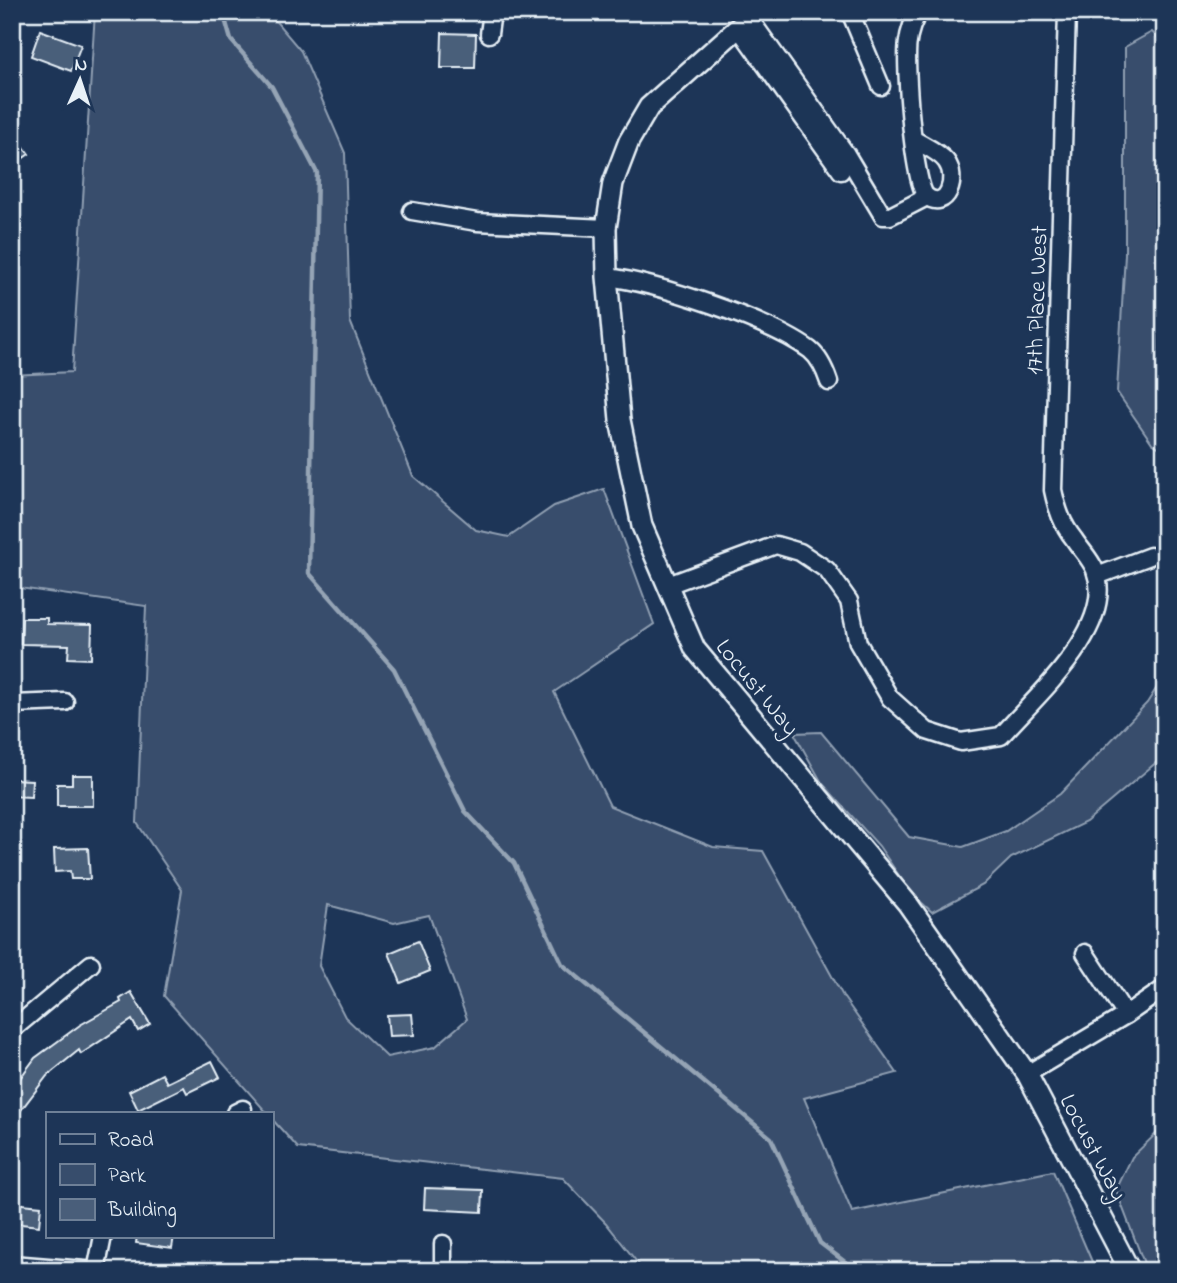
<svg xmlns="http://www.w3.org/2000/svg" width="1177" height="1283" viewBox="0 0 1177 1283" font-family="'Indie Flower',sans-serif">
	<rect width="100%" height="100%" fill="#1d3557"/>
	<filter id="ink" filterUnits="userSpaceOnUse"><feTurbulence type="fractalNoise" baseFrequency=".0143" numOctaves="2"/><feDisplacementMap in="SourceGraphic" scale="14" xChannelSelector="R" yChannelSelector="G"/><feConvolveMatrix kernelMatrix="1 2 1 2 8 2 1 2 1" color-interpolation-filters="sRGB"/></filter>
	<g filter="url(#ink)">
		<g fill="#374d6c" stroke="#909fb2" stroke-width="2" fill-rule="evenodd">
			<path d="M95 12H268L301 51 345 153 350 321 413 476 476 530 509 537 554 506 604 489 654 624 554 692 610 806 713 847 763 851 844 998 897 1073 804 1098 852 1212 1053 1171 1096 1271H644L606 1223 563 1178 298 1148 271 1118V1113H267L164 996 182 890 137 823 146 606 12 587V375L72 372ZM328 905 394 923 429 915 467 1019 435 1047 387 1057 345 1017 319 966Z"/>
			<polygon points="1152,32 1165,45 1159,395 1165,395 1165,451 1152,443 1117,392 1125,254 1125,47"/>
			<polygon points="1165,675 1165,755 1086,822 1011,858 983,885 932,912 910,892 879,846 822,783 794,733 821,732 909,837 963,847 1006,831 1060,794 1147,703"/>
			<polygon points="1165,1125 1165,1271 1147,1271 1116,1190 1132,1157"/>
		</g>
		<g fill="none" stroke-linecap="round" stroke-linejoin="round">
			<g stroke="#95a4b5" stroke-width="4.5">
				<polyline points="223,12 231,40 272,87 317,173 309,573 394,669 465,811 514,863 562,964 771,1138 820,1243 857,1271"/>
				<polyline points="1152,1271 1165,1264"/>
			</g>
		</g>
		<g fill="#495e7a" stroke="#e8f1f8" stroke-width="2">
			<polygon points="40,30 81,45 71,71 31,56"/>
			<polygon points="442,33 476,34 475,68 441,68"/>
			<polygon points="12,131 29,154 12,166"/>
			<polygon points="22,618 47,618 47,624 92,625 91,659 68,658 69,645 21,644"/>
			<polygon points="72,775 93,775 93,806 57,806 57,784 72,784"/>
			<polygon points="12,779 32,780 31,797 12,796"/>
			<polygon points="88,848 90,879 71,879 70,871 55,872 54,849"/>
			<polygon points="418,941 430,971 401,983 389,953"/>
			<polygon points="131,992 150,1024 138,1031 132,1020 81,1054 79,1050 47,1076 21,1110 12,1103 12,1089 35,1058 80,1025 121,1002 120,999"/>
			<polygon points="412,1014 414,1035 389,1036 387,1015"/>
			<polygon points="212,1061 220,1077 187,1093 184,1087 138,1110 129,1091 162,1074 167,1083"/>
			<polygon points="425,1188 483,1190 482,1212 424,1209"/>
			<polygon points="12,1203 41,1206 39,1226 12,1223"/>
			<polygon points="137,1236 174,1236 172,1248 136,1243"/>
		</g>
		<g fill="none" stroke-linecap="round" stroke-linejoin="round">
			<defs>
				<g id="minor">
					<polyline points="850,12 881,86"/>
					<polyline points="749,18 846,154 883,216 890,216 927,197"/>
					<polyline points="738,27 841,171"/>
					<polyline points="489,34 492,12"/>
					<path d="M915 140C925 146 939 152 946 161 959 178 947 212 926 196 914 187 904 61 908 42 909 33 913 20 919 12"/>
					<polyline points="412,211 477,222 606,228"/>
					<path d="M607 277C657 283 769 320 810 350 820 358 825 370 829 382"/>
					<polyline points="1097,576 1150,556"/>
					<path d="M668 585 776 545 800 552 827 570 849 601 858 643 890 698 927 731 961 742 1001 736C1035 697 1117 627 1095 570 1090 558 1081 550 1074 539 1062 524 1057 509 1053 490L1067 12"/>
					<polyline points="12,704 65,702"/>
					<polyline points="1085,953 1126,1015"/>
					<polyline points="12,1030 91,964"/>
					<polyline points="1027,1074 1126,1015 1165,988"/>
					<polyline points="235,1113 243,1109"/>
					<polyline points="443,1244 443,1271"/>
					<polyline points="12,1264 97,1271"/>
					<polyline points="96,1271 103,1236"/>
				</g>
				<polyline id="major" points="756,12 649,107 629,141 613,183 606,228 607,277 620,420 642,526 695,649 908,904 1027,1074 1130,1271"/>
			</defs>
			<use href="#minor" stroke="#e8f1f8" stroke-width="21"/>
			<use href="#major" stroke="#e8f1f8" stroke-width="24"/>
			<use href="#minor" stroke="#1d3557" stroke-width="16"/>
			<use href="#major" stroke="#1d3557" stroke-width="19"/>
		</g>
	</g>
	<g text-anchor="middle" stroke-width="6" stroke-linejoin="round" paint-order="stroke">
		<g font-size="24" fill="#e8f1f8" stroke="#1d3557">
			<text transform="translate(1036 300) rotate(-88)" y="8">17th Place West</text>
			<text transform="translate(758 687) rotate(51)" y="8">Locust Way</text>
			<text transform="translate(1094 1147) rotate(62)" y="8">Locust Way</text>
		</g>
	</g>
	<rect width="1177" height="1283" fill="none" stroke="#1d3557" stroke-width="42"/>
	<rect x="21" y="21" width="1135" height="1241" fill="none" stroke="#e8f1f8" stroke-width="2.5" filter="url(#ink)"/>
	<rect x="46" y="1112" width="228" height="126" fill="#1d3557" stroke="#6e8097" stroke-width="2"/>
	<rect x="60" y="1134" width="35" height="10" fill="#1d3557" stroke="#6e8097" stroke-width="2"/>
	<text x="108" y="1146" font-size="21" fill="#e8f1f8">Road</text>
	<rect x="60" y="1164" width="35" height="21" fill="#374d6c" stroke="#6e8097" stroke-width="2"/>
	<text x="108" y="1182" font-size="21" fill="#e8f1f8">Park</text>
	<rect x="60" y="1199" width="35" height="21" fill="#495e7a" stroke="#6e8097" stroke-width="2"/>
	<text x="108" y="1216" font-size="21" fill="#e8f1f8">Building</text>
	<g transform="translate(80 80) rotate(3)" stroke="#1d3557" stroke-width="5" paint-order="stroke">
	<path d="M0-5L12 26L0 18L-12 26Z" fill="#e8f1f8"/>
	<text y="-10" font-size="19" font-weight="bold" text-anchor="middle" fill="#e8f1f8">N</text>
	</g>
</svg>
